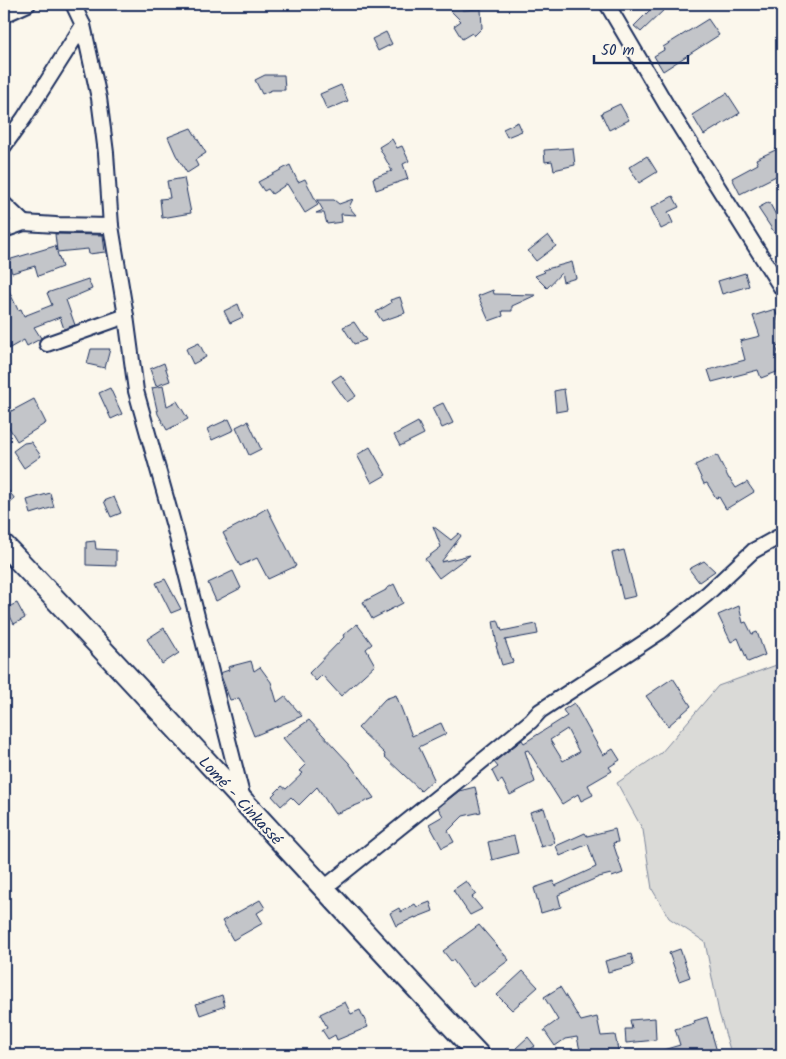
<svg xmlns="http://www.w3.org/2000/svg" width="786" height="1059" viewBox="0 0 786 1059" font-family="Kalam,sans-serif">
	<rect width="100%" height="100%" fill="#fbf7ec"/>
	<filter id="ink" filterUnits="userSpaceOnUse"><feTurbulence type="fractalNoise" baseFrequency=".02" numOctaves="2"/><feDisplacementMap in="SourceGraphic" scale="10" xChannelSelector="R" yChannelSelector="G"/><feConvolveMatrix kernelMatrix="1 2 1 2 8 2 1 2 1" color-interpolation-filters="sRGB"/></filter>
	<g filter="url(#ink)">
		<polygon fill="#dadad7" stroke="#7a849a" points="782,663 782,1051 731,1053 719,1013 705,942 669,918 652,889 643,830 617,783 661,753 718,686"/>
		<g fill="#c3c5c9" stroke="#1b2f5e" fill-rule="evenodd">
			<polygon points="444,4 457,4 463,10 481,9 482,28 474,36 472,33 462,39 454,26 461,21"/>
			<polygon points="656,4 663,4 667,7 641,32 634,26"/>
			<polygon points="708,19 719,35 663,71 654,56 664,50 663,47"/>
			<polygon points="386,32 392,44 378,51 372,39"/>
			<polygon points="265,75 284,75 285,90 272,90 262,94 255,80"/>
			<polygon points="341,85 348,101 327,110 320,94"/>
			<polygon points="727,93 740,113 704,135 692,115"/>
			<polygon points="620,104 629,120 609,130 601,113"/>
			<polygon points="518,122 522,131 507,137 503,129"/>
			<polygon points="191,128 206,153 195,160 198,166 187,173 176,155 168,137"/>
			<polygon points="392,139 397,148 402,146 409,161 403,164 408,179 376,190 373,178 392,171 379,147"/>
			<polygon points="782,147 782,173 740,194 732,178 758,164 756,159"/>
			<polygon points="573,148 575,165 554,170 552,161 545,162 544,150"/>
			<polygon points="647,156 657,172 639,183 629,167"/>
			<polygon points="290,165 298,182 305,179 318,205 305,213 287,184 272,194 268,189 264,191 258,182"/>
			<polygon points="184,178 191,213 162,218 160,199 170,198 167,181"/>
			<polygon points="673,196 679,207 668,212 673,223 661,229 651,208"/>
			<polygon points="353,199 349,207 356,215 341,214 342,222 327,224 324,213 316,213 323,210 317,200 334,200 339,204"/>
			<polygon points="769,202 777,217 782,214 782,244 758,208"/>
			<polygon points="55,234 103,235 105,252 89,254 88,249 57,252 62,267 38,276 35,266 12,273 8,260 55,246 57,251"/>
			<polygon points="548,235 556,246 536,261 528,251"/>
			<polygon points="572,262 576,278 563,282 561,273 547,288 535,276 545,272 543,270"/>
			<polygon points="745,273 749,286 722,294 718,281"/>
			<polygon points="88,279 92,289 66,300 75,325 64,329 60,317 34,327 41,338 40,339 27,346 24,340 8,349 4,342 4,280 18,310 21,309 24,316 52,305 47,293"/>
			<polygon points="493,290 494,294 536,295 512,306 512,311 502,311 503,316 489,321 478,296"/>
			<polygon points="400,297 405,313 382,321 376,312 391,303 390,300"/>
			<polygon points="238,304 243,317 230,323 224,311"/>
			<polygon points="775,309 782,330 782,345 776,347 782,363 782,370 761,378 758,370 712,382 708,370 745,360 740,341 760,336 753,316"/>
			<polygon points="354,322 366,340 354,344 343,327"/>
			<polygon points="199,343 206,357 193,364 186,349"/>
			<polygon points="91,349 110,349 105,368 87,364"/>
			<polygon points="164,363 170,381 156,386 150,369"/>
			<polygon points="341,375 356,396 347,402 332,381"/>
			<polygon points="163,386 167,406 177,401 188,419 167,430 158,414 152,388"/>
			<polygon points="110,388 122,414 111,419 99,393"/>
			<polygon points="564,389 567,410 556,412 554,391"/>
			<polygon points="34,399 46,423 17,441 4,419 4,415"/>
			<polygon points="443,403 453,423 442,428 432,408"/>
			<polygon points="229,419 234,430 212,440 207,429"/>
			<polygon points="248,421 261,449 249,455 236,427"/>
			<polygon points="418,422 424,434 400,446 394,435"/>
			<polygon points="31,442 41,456 24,468 13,451 24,443"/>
			<polygon points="370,447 386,475 372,483 357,455"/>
			<polygon points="717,455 729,479 730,479 736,488 747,482 754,492 726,509 719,497 716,498 707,483 704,484 695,465"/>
			<polygon points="4,485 15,499 4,508"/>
			<polygon points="50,493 54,507 31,514 27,500"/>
			<polygon points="114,497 121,513 111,517 104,501"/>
			<polygon points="267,508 296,566 268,579 257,558 240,566 223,533 257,515 257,514"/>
			<polygon points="433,526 451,540 459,533 461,536 441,562 470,555 439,578 425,559 441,547"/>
			<polygon points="95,541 96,549 116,550 116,566 86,565 86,542"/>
			<polygon points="624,550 636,596 623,599 612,553"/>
			<polygon points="704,561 715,571 699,582 689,569"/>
			<polygon points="233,571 241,588 216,601 208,583"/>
			<polygon points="165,579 181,609 171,613 156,583"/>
			<polygon points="394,584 403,603 372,619 363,602 386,590 386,589"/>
			<polygon points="17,603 25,618 14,624 6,608"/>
			<polygon points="739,606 743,623 746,622 752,634 757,632 765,655 748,662 738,638 731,642 718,615"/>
			<polygon points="498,620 502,631 536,624 538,634 505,640 513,662 502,665 496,646 497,646 493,621"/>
			<polygon points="357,624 372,644 366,649 375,665 341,696 322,675 316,681 309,673 344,637 343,635"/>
			<polygon points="164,628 179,653 162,664 147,639"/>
			<polygon points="251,661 254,671 260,667 271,682 277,702 285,696 302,716 254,736 239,698 230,700 220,673 229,670 228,667"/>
			<polygon points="673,678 691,706 668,726 646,696"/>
			<polygon points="396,695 412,736 441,723 446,734 419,747 434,779 421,791 384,756 385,754 358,728 385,699"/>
			<path d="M574 703 603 755 613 749 620 760 609 767 612 771 588 785 593 795 581 801 578 794 562 804 528 750 525 751 535 782 510 795 502 780 498 783 492 771 498 767 494 762 522 740 524 743 567 716 563 710ZM567 729 579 752 563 761 550 740Z"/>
			<polygon points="309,720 349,763 374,798 335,814 317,787 299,805 291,797 281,806 272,796 282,786 286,789 303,773 300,771 306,765 283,738"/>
			<polygon points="475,787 481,812 463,816 448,831 454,842 442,848 429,824 443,816 438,808 459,791"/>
			<polygon points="544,808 555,843 541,847 530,812"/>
			<polygon points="615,829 618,842 613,843 623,873 612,877 611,874 599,877 558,895 561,907 541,913 534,888 554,881 555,886 596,867 588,844 560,856 556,846 585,833 587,836"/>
			<polygon points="514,836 518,853 492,860 488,842"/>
			<polygon points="466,881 476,894 472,897 482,909 470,915 453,890"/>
			<polygon points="260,900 265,908 257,913 263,923 233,940 222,921"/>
			<polygon points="430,902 433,911 415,918 415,917 396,926 390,913 399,908 401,912 415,904 417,907"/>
			<polygon points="479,925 509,960 473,987 453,960 451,961 443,951"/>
			<polygon points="680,949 690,977 679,981 669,953"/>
			<polygon points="631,954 634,965 608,972 605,961"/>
			<polygon points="523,971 538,987 512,1010 497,995"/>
			<polygon points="560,987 581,1021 597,1017 601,1036 615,1035 619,1055 581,1055 577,1037 565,1039 555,1046 544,1030 558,1020 544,997"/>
			<polygon points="222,995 225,1006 200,1015 196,1004"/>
			<polygon points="345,1002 351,1014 360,1010 368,1027 337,1040 335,1035 328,1039 322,1030 327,1027 320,1014"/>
			<polygon points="707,1017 718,1055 653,1055 653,1053 680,1045 675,1029 695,1023 694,1021"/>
			<polygon points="655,1018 656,1040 626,1043 625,1029 632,1029 630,1020"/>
			<polygon points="528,1037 535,1046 522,1055 516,1048"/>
		</g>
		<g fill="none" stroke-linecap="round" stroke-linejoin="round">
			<defs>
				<g id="minor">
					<polyline points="73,4 83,25 99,98 106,153 111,226 126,316 136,391 177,537 243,799"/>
					<polyline points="607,4 667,106 782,289"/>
					<polyline points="4,15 28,4"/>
					<polyline points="4,146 24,118 83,25"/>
					<polyline points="4,204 24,223"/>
					<polyline points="4,230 24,223 56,225 111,226"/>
					<polyline points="47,344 126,316"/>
					<polyline points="323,889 470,771 531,721 540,711 660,632 707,594 753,551 782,535"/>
				</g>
				<path id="highway" d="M4 545C164 713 320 886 479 1055"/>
			</defs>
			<use href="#minor" stroke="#1b2f5e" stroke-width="18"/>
			<use href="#highway" stroke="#1b2f5e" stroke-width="24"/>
			<use href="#minor" stroke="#fbf7ec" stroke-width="14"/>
			<use href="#highway" stroke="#fbf7ec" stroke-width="20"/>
		</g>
	</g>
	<g text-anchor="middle" stroke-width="4.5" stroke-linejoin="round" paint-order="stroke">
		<g font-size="16" fill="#1b2f5e" stroke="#fbf7ec">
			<text transform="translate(241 800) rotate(47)" y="6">Lomé - Cinkassé</text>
		</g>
	</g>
	<rect width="786" height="1059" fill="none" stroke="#fbf7ec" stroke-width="20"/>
	<rect x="10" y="10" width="766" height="1039" fill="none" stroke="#1b2f5e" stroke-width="2" filter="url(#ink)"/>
	<path d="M594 55v8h94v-8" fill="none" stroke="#1b2f5e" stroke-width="2.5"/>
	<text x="601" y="55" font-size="15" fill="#1b2f5e" stroke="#fbf7ec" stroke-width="4" paint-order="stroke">50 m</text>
</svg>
